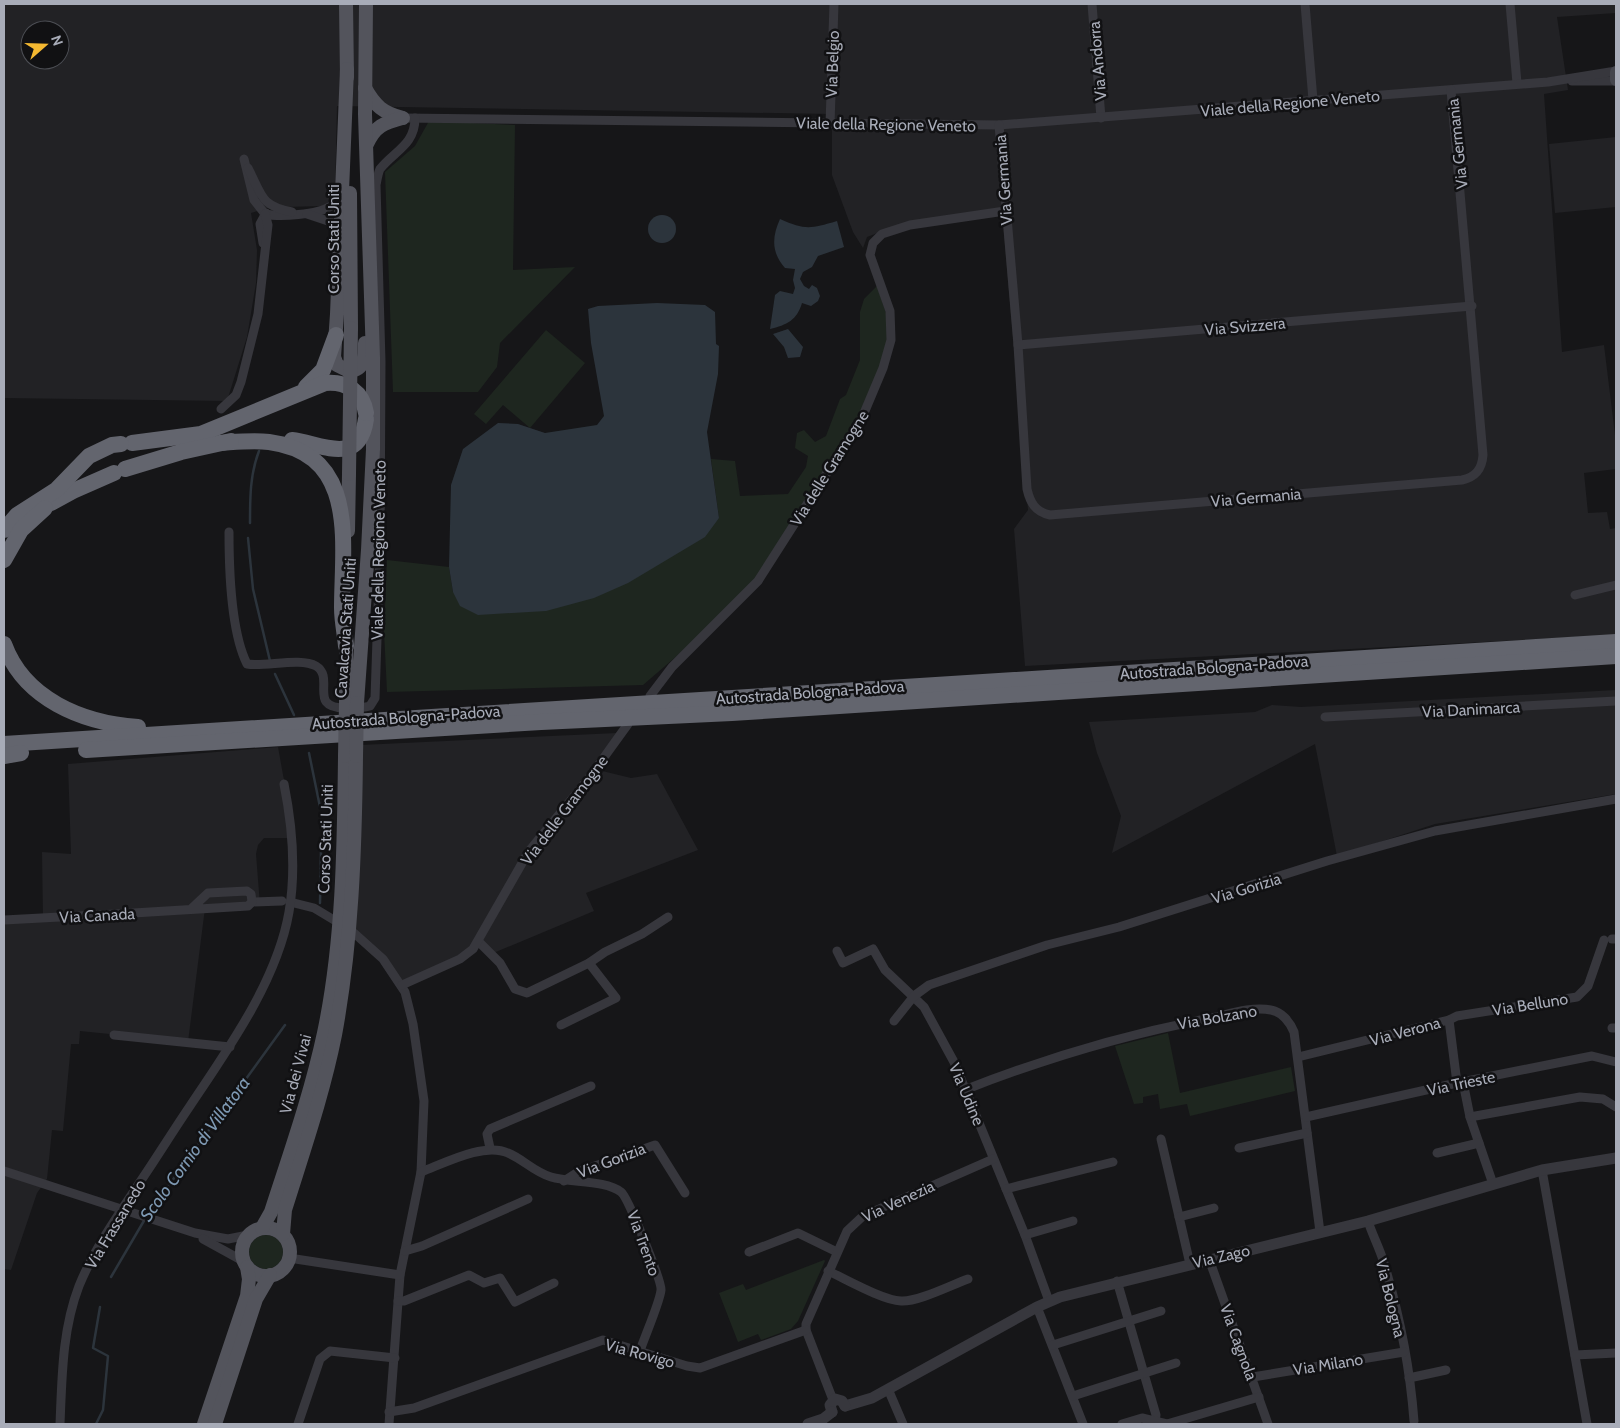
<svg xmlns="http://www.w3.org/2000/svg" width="1620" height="1428" viewBox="0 0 1620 1428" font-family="Cabin,sans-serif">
	<rect width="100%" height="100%" fill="#161618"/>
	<g fill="#222225" fill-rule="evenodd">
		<path d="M4 4H1615L1616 13 1557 17 1568 90 1544 94 1562 352 1604 345 1616 443V469L1584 473 1588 513 1607 512 1610 529 1616 528V635L1025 666 1014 529 1028 510 1002 211 880 232 867 237 863 248 853 232 832 175V114L337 106 335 196 324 206 284 207 278 205 251 213 257 250 256 283 247 337 227 401 4 398ZM30 30H60V60H30Z"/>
		<polygon points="1616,137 1616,207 1555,213 1549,144"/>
		<polygon points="1616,690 1616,794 1435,824 1337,856 1315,744 1112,853 1121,816 1097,753 1089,722 1255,712 1272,705 1301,707"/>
		<polygon points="617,733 590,768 631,778 657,774 698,850 586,893 594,911 491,954 479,942 473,949 402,985 354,933 361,745"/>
		<polygon points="278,747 289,808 291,838 264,838 258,845 256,854 260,905 205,908 188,1042 80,1031 79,1044 71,1044 63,1131 52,1130 47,1179 37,1193 11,1270 4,1269 4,921 43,919 42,852 71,854 68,764"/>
	</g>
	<g fill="#1e261f">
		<polygon points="429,121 515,125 513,270 575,267 500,343 497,367 478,392 393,392 385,172 415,146"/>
		<polygon points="877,286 886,313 888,339 885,370 861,418 757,581 729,611 643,685 387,692 384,631 387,560 449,567 453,592 719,518 711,459 735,461 740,496 788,494 806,467 808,456 795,448 797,433 804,430 815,442 826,436 840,399 846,395 860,360 860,312 864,299"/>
		<polygon points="546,330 585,363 530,428 503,405 486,424 474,414"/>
		<polygon points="1168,1033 1180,1093 1291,1067 1295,1091 1190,1116 1187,1104 1160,1109 1158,1094 1143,1097 1143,1103 1134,1104 1115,1046"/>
		<circle cx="266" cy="1252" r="17"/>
		<polygon points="824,1260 825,1261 798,1321 791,1329 761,1340 758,1334 738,1342 719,1293 743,1284 746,1290"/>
	</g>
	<g fill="#2c343c">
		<circle cx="662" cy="229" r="14"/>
		<path d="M780 219C805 230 810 229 837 221L844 247 818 256 812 267 803 272 800 279 804 286 809 289 812 285 817 288 820 296 818 301 811 306 802 303C797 320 787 325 770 329L775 295 780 291 793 294 795 288 793 280 795 269 785 268C771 252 772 237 780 219Z"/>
		<polygon points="657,303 705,305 715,312 716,344 719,346 718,374 707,432 719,518 705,537 628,583 594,598 546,611 478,615 460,606 453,592 449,567 451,485 463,449 498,423 518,424 545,433 597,425 604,416 591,343 588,309 598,306"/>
		<polygon points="788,329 803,347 800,357 788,358 784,347 773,334"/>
	</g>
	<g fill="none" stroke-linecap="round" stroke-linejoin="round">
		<g stroke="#2c343c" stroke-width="2.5">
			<path d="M250 523C250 498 250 474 259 451"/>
			<polyline points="248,538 253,589 270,661"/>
			<polyline points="275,674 294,715"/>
			<polyline points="309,753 320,807"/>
			<polyline points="320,903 321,851"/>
			<polyline points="148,1214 285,1025"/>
			<polyline points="111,1277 145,1219"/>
			<polyline points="96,1424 103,1410 108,1356 93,1348 100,1307"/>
		</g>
		<g stroke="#37373d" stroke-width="9">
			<polyline points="1092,4 1101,118"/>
			<polyline points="1305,4 1313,100"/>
			<polyline points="1510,4 1517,83"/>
			<polyline points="1572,81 1616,81"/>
			<polyline points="403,118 999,125 1548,82 1616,71"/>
			<polyline points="830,124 834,4"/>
			<path d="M999 125 1018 345 1027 489C1030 502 1035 512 1050 515L1462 480C1476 477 1482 469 1483 455L1451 90"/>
			<path d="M244 159 254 200 265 214C279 217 318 215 331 206 335 202 337 198 339 193"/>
			<path d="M248 168C262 195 260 206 292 212"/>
			<polyline points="307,214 331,222 338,236"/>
			<polyline points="263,243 260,224 266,213"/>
			<polyline points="1018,345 1472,306"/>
			<polyline points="221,409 236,395 241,382 258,314 268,225 265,214"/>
			<path d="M229 532C229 567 231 632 247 664 265 667 301 657 316 666 336 678 306 709 347 708 355 708 363 708 370 706L375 698 380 550 381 362 376 185C377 180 378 173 380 169 394 151 415 145 415 118"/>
			<polyline points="1575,595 1616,585"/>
			<polyline points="650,696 672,667 758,581 862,418 883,368 891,340 890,311 870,255 873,243 882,234 910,225 1005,211"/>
			<polyline points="1325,717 1616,701"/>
			<polyline points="252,902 282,901"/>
			<polyline points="290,902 314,908 334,920"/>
			<path d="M4 920C85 916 167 911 248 906L252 902 251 894 247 891 208 893 191 909"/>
			<polyline points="354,933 383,959 405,992 413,1024 424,1101 421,1172 400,1275 389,1424"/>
			<polyline points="1612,939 1616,939"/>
			<polyline points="479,942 500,963 515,989 527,993 589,963 605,952 642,934 668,917"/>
			<polyline points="837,951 843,963 873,949 885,970 924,1007 954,1062 1025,1235 1049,1301"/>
			<polyline points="402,985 460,959 473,949 529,851 589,778 628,724"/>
			<polyline points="1449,1020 1457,1016 1577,997 1588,986 1604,940"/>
			<polyline points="894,1021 914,996 929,985 1047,945 1119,927 1327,861 1435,831 1616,799"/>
			<polyline points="561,1025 616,998 589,963"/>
			<polyline points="1612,1028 1616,1028"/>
			<polyline points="114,1035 230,1047"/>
			<polyline points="1298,1057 1449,1020 1457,1083"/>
			<polyline points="1463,1082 1470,1117 1493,1184"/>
			<path d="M967 1089C1046 1058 1127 1034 1211 1018 1229 1014 1252 1006 1271 1010 1282 1012 1290 1022 1294 1032L1320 1232"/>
			<polyline points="1306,1117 1457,1083 1592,1056 1616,1062"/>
			<polyline points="1470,1117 1580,1097 1603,1099 1616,1107"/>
			<polyline points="1161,1139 1190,1264"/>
			<polyline points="490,1148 487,1134 490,1129 591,1086"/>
			<polyline points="1239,1148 1307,1133"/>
			<polyline points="1437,1153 1479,1143"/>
			<polyline points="1542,1170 1587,1424"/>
			<polyline points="4,1171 195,1233 228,1239 248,1235"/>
			<path d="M421 1172C445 1163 484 1142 508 1153 523 1159 534 1172 551 1177 571 1183 605 1180 621 1192 628 1197 662 1282 661 1290 660 1302 644 1338 640 1351"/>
			<polyline points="564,1181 578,1172 655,1145 685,1193"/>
			<polyline points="1006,1189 1113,1162"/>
			<polyline points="1179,1217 1214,1208"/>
			<path d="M1368 1221C1372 1234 1379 1247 1383 1260 1399 1312 1410 1368 1414 1421"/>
			<polyline points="1025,1235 1073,1221"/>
			<polyline points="203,1239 243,1261"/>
			<polyline points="405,1251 422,1246 528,1199"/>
			<polyline points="749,1252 798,1233 837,1252"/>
			<polyline points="289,1258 400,1275"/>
			<polyline points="1209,1259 1268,1424"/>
			<path d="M828 1271C846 1279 882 1300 901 1301 918 1302 951 1285 968 1279"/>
			<polyline points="1117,1281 1156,1415 1155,1421"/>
			<polyline points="398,1301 404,1301 469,1275 484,1283 500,1278 515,1302 554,1283"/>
			<polyline points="1037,1307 1083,1424"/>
			<polyline points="1053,1345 1161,1311"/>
			<polyline points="1575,1355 1616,1353"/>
			<polyline points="1253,1377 1404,1352"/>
			<polyline points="1409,1378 1446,1370"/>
			<polyline points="888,1389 903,1424"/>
			<polyline points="1073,1396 1176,1363"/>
			<polyline points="833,1400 806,1330 806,1324 847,1231 863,1216 993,1159"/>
			<polyline points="389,1412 414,1408 603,1340 687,1366 700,1368 806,1330"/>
			<path d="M60 1424C62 1378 62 1330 79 1286 94 1249 118 1215 140 1182 157 1157 173 1131 190 1106 228 1049 277 981 289 912 296 871 292 824 284 784"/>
			<polyline points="298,1424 320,1359 330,1351 395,1358"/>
			<polyline points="1122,1424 1142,1418 1167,1424 1259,1397"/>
		</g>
		<g stroke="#37373d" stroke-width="11">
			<polyline points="845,1406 872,1398 1037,1307 1060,1297 1368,1221 1542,1170 1616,1158"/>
			<polyline points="832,1412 830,1405 835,1399 842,1401 845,1406"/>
			<polyline points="808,1424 823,1419 832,1412"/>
		</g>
		<polyline stroke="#45464d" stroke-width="12" points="1616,72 1616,80"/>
		<g stroke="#53545c" stroke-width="14">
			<polyline points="346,4 347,77"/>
			<path d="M347 69 337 314 334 357 337 365 349 371C365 370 365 356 365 343"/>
			<path d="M365 88C375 106 383 113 403 118"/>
			<path d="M367 144C375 126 384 123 402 118"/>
			<polyline points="350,193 351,328"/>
			<polyline points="348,531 349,474"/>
			<polyline points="346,703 346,635"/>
			<polyline points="357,703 368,550 373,449 373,358 365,114 366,4"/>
			<circle cx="266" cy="1252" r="24"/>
			<path d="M262 1228 271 1212C290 1153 311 1094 324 1033 343 943 344 849 345 756"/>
			<path d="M283 1234 285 1210C303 1152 323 1095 335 1035 352 943 355 849 356 756"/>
			<polyline points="204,1424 247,1296 249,1279 247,1267"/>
			<polyline points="215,1424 256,1299 270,1275"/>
		</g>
		<g stroke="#63656e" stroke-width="16">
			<polyline points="306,387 323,370 336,335"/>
			<path d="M292 440C320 443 359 468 366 419"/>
			<path d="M132 443 201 434 325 383C347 381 363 392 366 413"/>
			<path d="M220 443C236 442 253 440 269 442 359 454 342 543 342 608 342 621 345 634 346 646"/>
			<polyline points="125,469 181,452 231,441"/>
			<polyline points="51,503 73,491 114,473"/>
			<polyline points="4,530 17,515 56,490 89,456 112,445 121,444"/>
			<polyline points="4,560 21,530 45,508"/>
			<path d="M4 644C24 699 82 723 138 727"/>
			<polyline points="4,744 1616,642"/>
			<polyline points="86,750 541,722 732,713 1616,656"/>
			<polyline points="4,756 21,753"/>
		</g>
		<g stroke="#53545c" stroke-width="14">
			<polyline points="349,474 351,328"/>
			<polyline points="345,756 346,703"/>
			<polyline points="356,756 357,703"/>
		</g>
	</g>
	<g text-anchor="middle" stroke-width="5" stroke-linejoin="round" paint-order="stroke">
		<g font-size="16" fill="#a8acb8" stroke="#111113">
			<text transform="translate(1097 61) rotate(-95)" y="6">Via Andorra</text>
			<text transform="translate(832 64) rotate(-88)" y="6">Via Belgio</text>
			<text transform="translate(1290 103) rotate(-5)" y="6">Viale della Regione Veneto</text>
			<text transform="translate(886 124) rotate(1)" y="6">Viale della Regione Veneto</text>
			<text transform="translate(1457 144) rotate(-96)" y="6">Via Germania</text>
			<text transform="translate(1003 180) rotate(-94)" y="6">Via Germania</text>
			<text transform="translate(333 239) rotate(-90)" y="6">Corso Stati Uniti</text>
			<text transform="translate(1245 326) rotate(-5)" y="6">Via Svizzera</text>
			<text transform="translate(829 468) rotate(-58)" y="6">Via delle Gramogne</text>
			<text transform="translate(1256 497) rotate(-5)" y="6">Via Germania</text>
			<text transform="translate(378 550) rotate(-89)" y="6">Viale della Regione Veneto</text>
			<text transform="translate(345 628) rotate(-86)" y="6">Cavalcavia Stati Uniti</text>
			<text transform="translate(1214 667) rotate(-4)" y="6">Autostrada Bologna-Padova</text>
			<text transform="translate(810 692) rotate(-4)" y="6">Autostrada Bologna-Padova</text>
			<text transform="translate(1471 709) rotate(-3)" y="6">Via Danimarca</text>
			<text transform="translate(406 717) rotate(-4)" y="6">Autostrada Bologna-Padova</text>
			<text transform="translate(564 810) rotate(-53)" y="6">Via delle Gramogne</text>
			<text transform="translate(325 839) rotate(-88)" y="6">Corso Stati Uniti</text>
			<text transform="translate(1246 888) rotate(-17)" y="6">Via Gorizia</text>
			<text transform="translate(97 915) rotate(-3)" y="6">Via Canada</text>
			<text transform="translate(1530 1004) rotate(-9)" y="6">Via Belluno</text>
			<text transform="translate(1217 1017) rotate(-10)" y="6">Via Bolzano</text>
			<text transform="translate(1405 1031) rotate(-15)" y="6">Via Verona</text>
			<text transform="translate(295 1074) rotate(-75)" y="6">Via dei Vivai</text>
			<text transform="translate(1461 1083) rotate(-12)" y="6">Via Trieste</text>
			<text transform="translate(967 1094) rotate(67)" y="6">Via Udine</text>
			<text transform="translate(611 1160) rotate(-21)" y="6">Via Gorizia</text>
			<text transform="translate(898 1201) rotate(-25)" y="6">Via Venezia</text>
			<text transform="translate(115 1224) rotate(-59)" y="6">Via Frassanedo</text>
			<text transform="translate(644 1243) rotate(70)" y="6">Via Trento</text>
			<text transform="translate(1221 1256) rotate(-13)" y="6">Via Zago</text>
			<text transform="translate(1391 1298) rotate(76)" y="6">Via Bologna</text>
			<text transform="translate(1239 1342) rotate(70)" y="6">Via Cagnola</text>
			<text transform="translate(640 1353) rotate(15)" y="6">Via Rovigo</text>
			<text transform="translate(1328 1364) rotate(-9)" y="6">Via Milano</text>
		</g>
		<g font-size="18" font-style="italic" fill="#7e99b3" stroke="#111113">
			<text transform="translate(195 1149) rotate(-54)" y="6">Scolo Cornio di Villatora</text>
		</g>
	</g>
	<rect width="1620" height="1428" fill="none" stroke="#a8acb8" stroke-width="10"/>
	<g transform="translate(45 45) rotate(70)"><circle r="24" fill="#111113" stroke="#4d4f55"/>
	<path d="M0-4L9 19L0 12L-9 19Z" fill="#f4b831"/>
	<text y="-8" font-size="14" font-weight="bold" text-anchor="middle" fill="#a8acb8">N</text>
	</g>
</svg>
